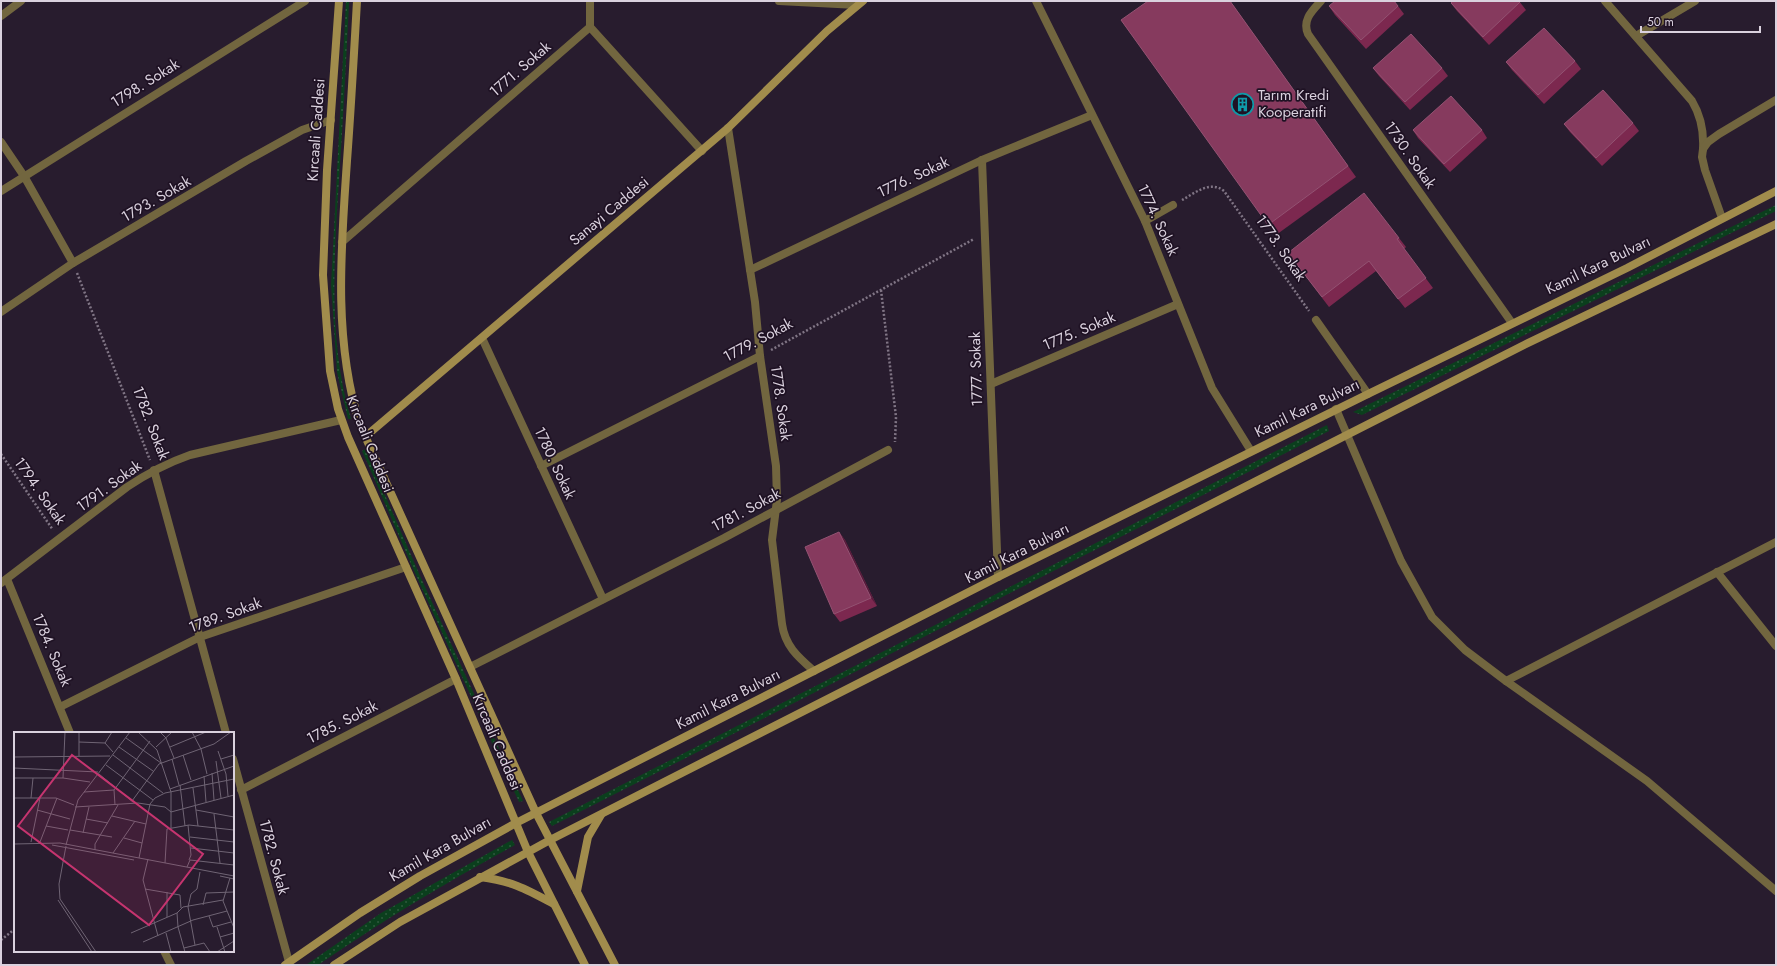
<svg xmlns="http://www.w3.org/2000/svg" width="1777" height="966" viewBox="0 0 1777 966" font-family="Jost,sans-serif">
	<defs>
		<pattern id="grass-dots" width="8" height="8" patternUnits="userSpaceOnUse"><rect width="8" height="8" fill="#0b3f1d"/><path d="M2 2h.1M6 6h.1" fill="none" stroke="#2e5a3d" stroke-width="1.8" stroke-linecap="round"/></pattern>
	</defs>
	<rect width="100%" height="100%" fill="#281c2e"/>
	<g fill="url(#grass-dots)">
		<path d="M346 1H349V4C346 63 343 121 339 180 334 259 328 342 351 419H348L337 372 331 285Z"/>
		<polygon points="1776,205 1776,211 1362,415 1353,412"/>
		<polygon points="1327,425 1329,431 552,826 549,822"/>
		<polygon points="365,449 421,578 523,801 519,802 415,573 367,462 362,451"/>
		<path d="M512 840 515 845C447 882 382 921 318 965H306L381 913Z"/>
	</g>
	<g fill="none" stroke-linecap="round" stroke-linejoin="round">
		<g stroke="#807585" stroke-width="2.5" stroke-dasharray="2 2" stroke-linecap="butt">
			<path d="M1182 200C1195 193 1210 180 1224 191L1309 311"/>
			<polyline points="77,273 150,460"/>
			<polyline points="881,290 896,417 895,442"/>
			<polyline points="771,350 974,239"/>
			<polyline points="1,454 53,530"/>
			<polyline points="1,940 15,929"/>
		</g>
		<g stroke="#72663f" stroke-width="8">
			<polyline points="590,1 590,27"/>
			<polyline points="779,1 857,5"/>
			<polyline points="1036,1 1145,221 1212,388 1251,451"/>
			<path d="M1321 1C1312 11 1302 20 1308 34L1512 323"/>
			<path d="M1605 1 1692 101C1701 116 1704 131 1703 149"/>
			<polyline points="1,16 21,1"/>
			<polyline points="1636,36 1695,1"/>
			<path d="M728 128 755 302 760 356 776 466 777 500 772 540 782 624C785 646 798 657 814 671"/>
			<polyline points="1,142 24,176 73,263"/>
			<polyline points="982,160 998,577"/>
			<polyline points="1,191 305,1"/>
			<polyline points="1722,218 1705,170 1702,157 1703,149 1708,142 1719,134 1776,100"/>
			<polyline points="1145,221 1173,205"/>
			<polyline points="342,242 590,27 702,151"/>
			<polyline points="750,270 982,160 1092,115"/>
			<polyline points="1,312 73,263 246,161 302,130 331,120"/>
			<polyline points="1316,320 1368,394"/>
			<polyline points="482,338 603,599"/>
			<polyline points="991,384 1178,304"/>
			<polyline points="1336,409 1401,561 1432,617 1465,650 1506,681 1647,781 1776,891"/>
			<polyline points="541,466 760,356"/>
			<polyline points="154,470 226,733"/>
			<polyline points="1717,572 1776,646"/>
			<polyline points="7,579 70,733"/>
			<path d="M1 583 127 487C148 473 167 463 190 455L341 420"/>
			<polyline points="470,667 724,538 888,450"/>
			<polyline points="1506,681 1776,542"/>
			<polyline points="60,707 200,637 406,567"/>
			<polyline points="233,759 289,962"/>
			<polyline points="241,790 456,679"/>
			<polyline points="164,951 171,965"/>
		</g>
		<g stroke="#a18c4c" stroke-width="8">
			<polyline points="339,1 327,170 323,275 330,371 338,409 348,437 456,679 528,852 585,965"/>
			<path d="M357 1C354 54 351 108 347 161 341 248 333 341 360 425L536 813 615 965"/>
			<polyline points="366,436 728,128 827,31 863,1"/>
			<path d="M480 877C512 881 526 889 554 904"/>
			<polyline points="577,891 588,837 601,815"/>
			<polyline points="285,965 360,913 420,876 516,823 998,577 1368,394 1627,268 1776,191"/>
			<polyline points="334,965 400,922 550,840 1524,345 1776,224"/>
		</g>
	</g>
	<g fill="#7c284f">
		<polygon points="1230,1 1356,177 1276,235 1121,20"/>
		<polygon points="1519,1 1526,10 1489,45 1457,11 1451,3"/>
		<polygon points="1329,6 1398,6 1404,14 1366,49 1335,15"/>
		<polygon points="1575,61 1581,69 1544,104 1512,70 1506,62"/>
		<polygon points="1373,68 1442,68 1448,76 1410,110 1379,76"/>
		<polygon points="1633,123 1639,131 1602,166 1570,132 1564,124"/>
		<polygon points="1413,130 1482,130 1487,138 1450,172 1418,138"/>
		<polygon points="1399,238 1406,247 1404,249 1433,288 1405,308 1376,271 1329,307 1288,253"/>
		<polygon points="839,532 845,540 877,606 840,622 834,614"/>
	</g>
	<polygon fill="#561b3b" points="839,532 845,540 877,606 871,598"/>
	<g fill="#863a5e" stroke="#935272">
		<polygon points="1148,1 1230,1 1348,166 1268,225 1121,20"/>
		<polygon points="1335,1 1394,1 1398,6 1361,40 1329,6"/>
		<polygon points="1453,1 1519,1 1520,2 1483,37 1451,3"/>
		<polygon points="1544,28 1575,61 1538,95 1506,62"/>
		<polygon points="1411,34 1442,68 1405,102 1373,68"/>
		<polygon points="1603,90 1633,123 1596,158 1564,124"/>
		<polygon points="1451,96 1482,130 1444,164 1413,130"/>
		<polygon points="1364,193 1399,238 1397,239 1426,278 1398,299 1369,261 1322,297 1288,253"/>
		<polygon points="839,532 871,598 834,614 805,547"/>
	</g>
	<defs>
		<symbol id="building-ring" viewBox="-11 -11 22 22"><circle r="9.5" fill="#1f1224" stroke="#0f9aa8" stroke-width="1.5"/><path d="M-4-6H4V6H1V3H-1V6H-4ZM-2.5-4.3h1.7v1.8h-1.7ZM.8-4.3h1.7v1.8H.8ZM-2.5-1h1.7V.8h-1.7ZM.8-1h1.7V.8H.8Z" fill="#0f9aa8"/></symbol>
	</defs>
	<g fill-rule="evenodd">
		<use href="#building-ring" x="1230" y="92" width="25" height="25"/>
	</g>
	<g text-anchor="middle" stroke-width="3.5" stroke-linejoin="round" paint-order="stroke">
		<g font-size="15" fill="#dad1de" stroke="#1f1224">
			<text transform="translate(520 69) rotate(-41)" y="5">1771. Sokak</text>
			<text transform="translate(145 83) rotate(-32)" y="5">1798. Sokak</text>
			<text transform="translate(316 130) rotate(-86)" y="5">Kırcaali Caddesi</text>
			<text transform="translate(1410 155) rotate(55)" y="5">1730. Sokak</text>
			<text transform="translate(913 177) rotate(-25)" y="5">1776. Sokak</text>
			<text transform="translate(156 199) rotate(-30)" y="5">1793. Sokak</text>
			<text transform="translate(609 211) rotate(-40)" y="5">Sanayi Caddesi</text>
			<text transform="translate(1158 220) rotate(65)" y="5">1774. Sokak</text>
			<text transform="translate(1281 248) rotate(55)" y="5">1773. Sokak</text>
			<text transform="translate(1598 265) rotate(-26)" y="5">Kamil Kara Bulvarı</text>
			<text transform="translate(1079 331) rotate(-23)" y="5">1775. Sokak</text>
			<text transform="translate(758 340) rotate(-28)" y="5">1779. Sokak</text>
			<text transform="translate(976 369) rotate(-92)" y="5">1777. Sokak</text>
			<text transform="translate(781 403) rotate(82)" y="5">1778. Sokak</text>
			<text transform="translate(1307 408) rotate(-26)" y="5">Kamil Kara Bulvarı</text>
			<text transform="translate(151 423) rotate(69)" y="5">1782. Sokak</text>
			<text transform="translate(370 444) rotate(68)" y="5">Kırcaali Caddesi</text>
			<text transform="translate(555 463) rotate(65)" y="5">1780. Sokak</text>
			<text transform="translate(109 486) rotate(-36)" y="5">1791. Sokak</text>
			<text transform="translate(40 491) rotate(55)" y="5">1794. Sokak</text>
			<text transform="translate(746 510) rotate(-28)" y="5">1781. Sokak</text>
			<text transform="translate(1017 553) rotate(-27)" y="5">Kamil Kara Bulvarı</text>
			<text transform="translate(225 615) rotate(-20)" y="5">1789. Sokak</text>
			<text transform="translate(52 650) rotate(67)" y="5">1784. Sokak</text>
			<text transform="translate(728 699) rotate(-27)" y="5">Kamil Kara Bulvarı</text>
			<text transform="translate(342 722) rotate(-27)" y="5">1785. Sokak</text>
			<text transform="translate(497 742) rotate(67)" y="5">Kırcaali Caddesi</text>
			<text transform="translate(440 849) rotate(-30)" y="5">Kamil Kara Bulvarı</text>
			<text transform="translate(274 857) rotate(75)" y="5">1782. Sokak</text>
		</g>
		<g font-size="15" fill="#dad1de" stroke="#1f1224" text-anchor="start">
			<text x="1258" y="100">Tarım Kredi<tspan x="1258" dy="17">Kooperatifi</tspan></text>
		</g>
	</g>
	<g transform="translate(14 732)">
		<rect width="220" height="220" fill="#281c2e"/>
		<path fill="none" stroke="#6f6474" stroke-width="1" d="M124 0 143 18 157 60V96M146 0 152 6 160 26M178 0 187 17 193 42M112 6 147 31M65 10 91 11 99 20M91 11 98 0M105 15 139 39M142 15 158 0M156 15 192 0M204 19 212 42 214 64M99 23 149 61M169 23 177 48M65 24V0M0 25 96 24M158 27 165 53M207 27 220 23M202 29 207 66M92 33 139 68M0 36 84 40M198 41 200 68M85 42 119 70M190 44 192 70M0 46H49L76 50M49 46 51 0M166 53 171 94M179 56 184 94M156 57 220 34M100 58 136 9M70 60 100 58 101 73M0 66H42L60 73M17 66 19 46M118 69 145 32 200 12 217 0M61 75 124 71 151 75 157 80 220 63M23 78 56 87M182 78 220 85M200 82 206 131M98 84 132 92M72 87 94 91M174 93 177 123 175 128M32 94 54 98M56 98 98 105M69 101 75 75M176 105 220 110M110 106 128 111M17 110 26 66M26 110 43 66M0 112 46 111 220 144M38 113 120 128M52 113 64 68 116 0M52 114 45 152 46 167 82 220M177 116 220 121M81 118V112L104 73M99 121 121 89M125 126 136 72 141 66 151 61 220 47M134 127 129 148 144 204M151 131 153 97 175 93 220 98M173 135 176 128 220 133M206 144 220 147M216 146 209 169 220 196M131 157 166 163 167 176M153 160V185M44 168 78 220M189 173 192 161 220 160M163 181 164 195 171 220M195 184 199 195 217 190M203 195 211 220M117 201 163 181 169 175 209 168M152 201 157 220M206 205 220 201M129 210 179 188 213 179M181 213 174 175 177 162 183 157 186 140M170 216 190 211 196 220M203 220 220 209"/>
		<path fill="#c6346f" fill-opacity="0.15" stroke="#c6346f" stroke-width="2" d="M58 23 189 122 135 193 4 94Z"/>
		<rect width="220" height="220" fill="none" stroke="#dad1de" stroke-width="2"/>
	</g>
	<rect width="1777" height="966" fill="none" stroke="#dad1de" stroke-width="4"/>
	<path d="M1641 26v6h119v-6" fill="none" stroke="#dad1de" stroke-width="2"/>
	<text x="1647" y="26" font-size="12" fill="#dad1de" stroke="#1f1224" stroke-width="3" paint-order="stroke">50 m</text>
</svg>
